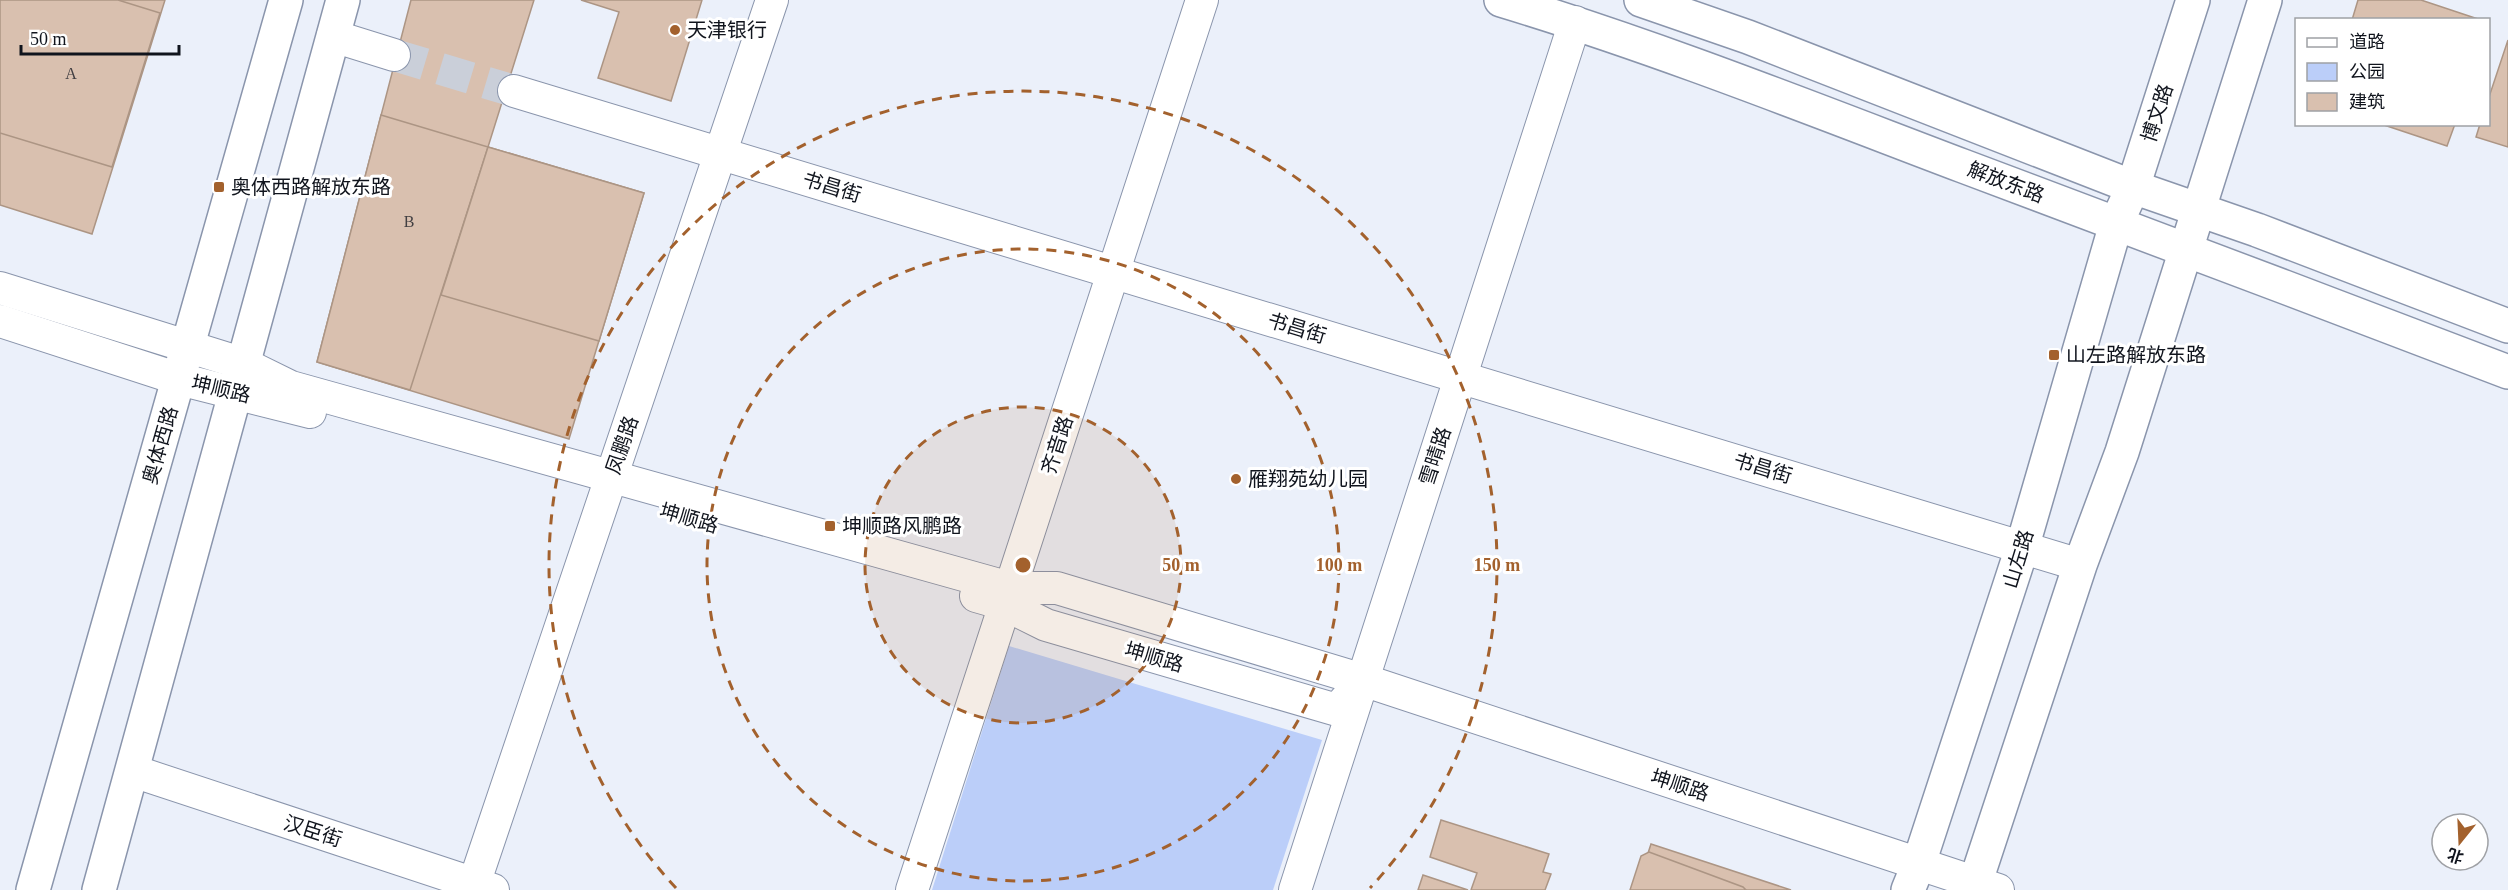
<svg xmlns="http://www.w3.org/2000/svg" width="2508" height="890" viewBox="0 0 2508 890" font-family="'Times New Roman','Noto Sans SC',serif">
	<rect width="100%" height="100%" fill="#ebf0fa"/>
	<polygon fill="#bbcef9" points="1009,646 1322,740 1273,890 932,890"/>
	<g fill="#d9c0af" stroke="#ac9584" stroke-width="1.5">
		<polygon points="0,0 165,0 92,234 0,205"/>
		<polygon points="0,0 118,0 160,13 112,167 0,133"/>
		<polygon points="411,0 534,0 488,147 644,193 569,439 317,362"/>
		<polygon points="581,0 702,0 671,101 598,78 619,12"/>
		<polygon points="2358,0 2421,0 2481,20 2352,20"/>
		<polygon points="2508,40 2508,147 2476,137 2480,124 2488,124 2488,100"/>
		<polygon points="381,115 488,147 410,390 317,362"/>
		<polygon points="2381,124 2455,124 2447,146"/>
		<polygon points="488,147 644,193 599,341 441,295"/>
		<polygon points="1441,820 1549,854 1543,872 1551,874 1545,890 1471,890 1477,873 1430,857"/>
		<polygon points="1651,844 1791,890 1636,890"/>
		<polygon points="1649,852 1743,887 1746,890 1630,890 1641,856"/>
		<polygon points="1423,875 1468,890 1418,890"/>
	</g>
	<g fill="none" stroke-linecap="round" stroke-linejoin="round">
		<polyline stroke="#cacfd9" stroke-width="32" stroke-dasharray="32 16" stroke-linecap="butt" points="394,55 514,91"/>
		<defs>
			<g id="minor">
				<polyline points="333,36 394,55"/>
				<polyline points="514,91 2080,565"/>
				<polyline points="0,288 244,364 291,387 1010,588 1057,588 1363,680 1998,890"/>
				<polyline points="0,321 179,379 310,412"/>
				<polyline points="976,596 1004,604 1046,625 1337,710 1363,680"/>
				<polyline points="133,771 493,890"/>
				<polyline points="472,890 772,0"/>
				<polyline points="912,890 1202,0"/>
				<polyline points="1295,890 1575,22"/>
			</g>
			<g id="major">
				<path d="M1501 0C1657 47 1810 108 1963 166 2144 235 2327 302 2508 372"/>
				<polyline points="1641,0 1748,37 2133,187 2257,230 2508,326"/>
				<polyline points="33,890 286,0"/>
				<polyline points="99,890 343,0"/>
				<polyline points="1908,890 1919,863 2022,548 2116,224 2133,187 2193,0"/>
				<polyline points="1973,890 2080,565 2122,452 2265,0"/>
			</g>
		</defs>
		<use href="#minor" stroke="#8a95ac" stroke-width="34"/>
		<use href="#major" stroke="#8a95ac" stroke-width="36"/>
		<use href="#minor" stroke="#fff" stroke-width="32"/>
		<use href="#major" stroke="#fff" stroke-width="33"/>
	</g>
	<circle cx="1023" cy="565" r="158" fill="#a3612d" fill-opacity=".12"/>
	<g fill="none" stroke="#a3612d" stroke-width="3" stroke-dasharray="10 8">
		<circle cx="1023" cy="565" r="158"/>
		<circle cx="1023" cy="565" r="316"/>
		<path d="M676 888A474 474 0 1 1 1370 888"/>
	</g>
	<g fill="#a3612d" stroke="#fff" stroke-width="2">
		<circle cx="675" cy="30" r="6"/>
		<rect x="213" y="181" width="12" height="12" rx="3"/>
		<rect x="2048" y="349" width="12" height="12" rx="3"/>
		<circle cx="1236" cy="479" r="6"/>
		<rect x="824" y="520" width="12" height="12" rx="3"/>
	</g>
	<g text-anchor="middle" stroke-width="6" stroke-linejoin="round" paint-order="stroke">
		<g font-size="16" fill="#423f42">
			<text x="71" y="79">A</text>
			<text x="409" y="227">B</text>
		</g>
		<g font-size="20" fill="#10141d" stroke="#fff" text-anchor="start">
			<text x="687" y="37">天津银行</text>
			<text x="231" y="194">奥体西路解放东路</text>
			<text x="2066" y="362">山左路解放东路</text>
			<text x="1248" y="486">雁翔苑幼儿园</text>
			<text x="842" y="533">坤顺路风鹏路</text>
		</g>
		<g font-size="20" fill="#10141d" stroke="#fff">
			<text transform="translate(2157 113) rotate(-72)" y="7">博文路</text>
			<text transform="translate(2006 182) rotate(21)" y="7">解放东路</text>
			<text transform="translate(832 187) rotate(17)" y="7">书昌街</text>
			<text transform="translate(1297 328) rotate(17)" y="7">书昌街</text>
			<text transform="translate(221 389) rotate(13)" y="7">坤顺路</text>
			<text transform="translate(160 445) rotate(-74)" y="7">奥体西路</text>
			<text transform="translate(622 445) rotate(-71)" y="7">凤鹏路</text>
			<text transform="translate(1057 445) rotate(-72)" y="7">齐音路</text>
			<text transform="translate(1435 456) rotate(-72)" y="7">雪晴路</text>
			<text transform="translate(1763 468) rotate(17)" y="7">书昌街</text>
			<text transform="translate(689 518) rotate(16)" y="7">坤顺路</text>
			<text transform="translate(2018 559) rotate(-73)" y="7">山左路</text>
			<text transform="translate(1154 657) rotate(16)" y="7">坤顺路</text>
			<text transform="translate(1680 785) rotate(18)" y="7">坤顺路</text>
			<text transform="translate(313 831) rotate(18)" y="7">汉臣街</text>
		</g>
	</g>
	<circle cx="1023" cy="565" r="9" fill="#a3612d" stroke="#fff" stroke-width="3"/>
	<g font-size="18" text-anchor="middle" font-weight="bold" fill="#a3612d" stroke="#fff" stroke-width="6" stroke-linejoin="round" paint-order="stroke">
		<text x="1181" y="571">50 m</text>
		<text x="1339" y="571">100 m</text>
		<text x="1497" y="571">150 m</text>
	</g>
	<rect x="2295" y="18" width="195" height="108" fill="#ffffff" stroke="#9fa1a5" stroke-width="1.5"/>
	<rect x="2307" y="38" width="30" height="9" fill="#ffffff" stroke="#9fa1a5" stroke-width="1.5"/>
	<text x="2349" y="48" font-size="18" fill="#10141d">道路</text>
	<rect x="2307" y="63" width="30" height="18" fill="#bbcef9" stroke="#9fa1a5" stroke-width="1.5"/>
	<text x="2349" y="78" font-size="18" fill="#10141d">公园</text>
	<rect x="2307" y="93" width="30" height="18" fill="#d9c0af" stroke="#9fa1a5" stroke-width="1.5"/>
	<text x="2349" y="108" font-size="18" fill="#10141d">建筑</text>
	<g transform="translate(2460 842) rotate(198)"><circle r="28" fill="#ffffff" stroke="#9fa1a5" stroke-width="1.5"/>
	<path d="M0-4.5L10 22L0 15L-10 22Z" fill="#a3612d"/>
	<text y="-9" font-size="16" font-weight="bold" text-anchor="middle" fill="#10141d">北</text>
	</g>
	<path d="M21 45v9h158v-9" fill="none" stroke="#10141d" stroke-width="3"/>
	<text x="30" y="45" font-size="18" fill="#10141d" stroke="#ffffff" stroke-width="4.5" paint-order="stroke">50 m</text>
</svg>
